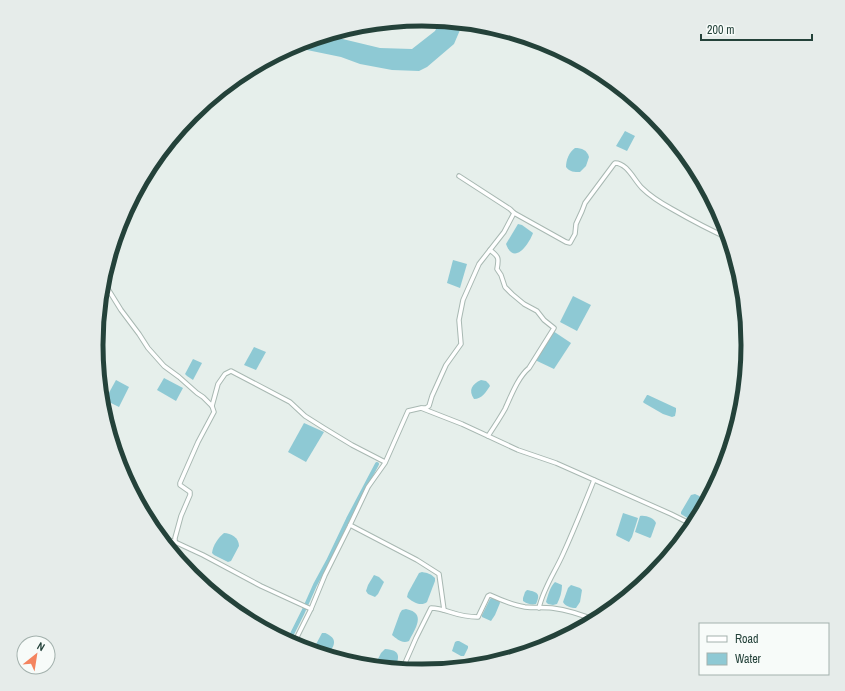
<svg xmlns="http://www.w3.org/2000/svg" width="845" height="691" viewBox="0 0 845 691" font-family="'Archivo Narrow',sans-serif">
	<rect width="100%" height="100%" fill="#e6efeb"/>
	<g fill="#8ec9d4">
		<polygon points="440,21 463,23 454,44 427,67 419,71 392,70 360,64 341,57 307,50 289,49 298,44 326,35 380,48 412,49 435,31"/>
		<polygon points="625,131 635,136 627,151 616,146"/>
		<path d="M575 148C582 148 587 150 589 157L586 166 580 172C574 172 570 172 566 167 566 160 569 152 575 148Z"/>
		<path d="M518 224 522 225 533 233C529 244 514 266 506 244Z"/>
		<polygon points="453,260 467,264 460,288 447,283"/>
		<polygon points="573,296 591,305 577,331 560,322"/>
		<polygon points="553,331 571,343 554,369 535,360"/>
		<polygon points="254,347 266,352 256,370 244,365"/>
		<polygon points="193,359 202,363 193,380 187,376 185,374"/>
		<polygon points="164,378 183,388 176,401 157,390"/>
		<polygon points="116,380 129,387 119,407 105,400"/>
		<path d="M481 380 486 381 489 384 490 386C486 392 482 399 474 399 468 390 472 384 481 380Z"/>
		<polygon points="647,395 648,395 676,408 676,411 675,416 672,417 663,414 644,403 643,402"/>
		<polygon points="304,423 324,432 306,462 288,452"/>
		<path d="M695 494C699 496 705 498 705 504L695 520 692 521 681 514V512L691 495Z"/>
		<polygon points="623,513 638,518 632,537 629,542 617,536 616,535"/>
		<path d="M640 516C646 515 654 518 656 523L651 537 650 538 635 532Z"/>
		<path d="M224 533C231 533 239 538 239 546L231 561 228 562 214 555 212 553C213 545 218 538 224 533Z"/>
		<path d="M422 572C428 573 431 574 435 578V581L427 602C421 607 412 602 407 597L408 593 419 573Z"/>
		<polygon points="374,575 379,577 384,582 378,594 375,597 368,594 366,591 368,585"/>
		<path d="M555 582 562 585C562 592 560 598 557 604L553 605 548 604 546 602C548 595 550 587 555 582Z"/>
		<path d="M571 585 580 588 582 590 580 602 576 608C571 608 565 606 563 602L568 588Z"/>
		<path d="M527 590C537 592 541 593 536 604 532 605 527 604 523 601V598L525 592Z"/>
		<polygon points="493,597 499,600 500,603 495,615 491,621 482,617 482,615 490,599"/>
		<path d="M406 609C427 613 415 629 409 641 402 644 397 639 392 635L400 613 402 610Z"/>
		<path d="M322 633C327 633 325 633 329 635 339 641 332 649 327 656L314 651V648Z"/>
		<polygon points="457,641 459,641 468,646 468,648 464,656 461,656 452,651 455,642"/>
		<path d="M385 649C401 650 400 657 394 669L374 667 381 653Z"/>
	</g>
	<g fill="none" stroke-linecap="round" stroke-linejoin="round">
		<polyline stroke="#8ec9d4" stroke-width="4" points="288,642 303,612 315,585 328,561 348,519 377,464"/>
		<defs>
			<g id="street">
				<path d="M459 176 510 209 514 213 566 242 570 243 575 234 576 224 582 211 585 203 614 164 615 163C627 163 634 180 642 188 651 197 661 203 672 209 691 220 710 230 730 239"/>
				<polyline points="103,281 121,310 139,334 148,348 164,366 179,377 197,393 203,397 212,406 214,412 198,442 180,483 180,485 190,492 190,495 181,516 175,538 175,542 203,555 261,586 311,609 325,575 350,525 368,487 385,463 408,411 421,408 462,424 518,450 556,463 671,514 695,526"/>
				<polyline points="212,406 218,384 225,374 231,371 290,402 305,416 324,428 352,445 385,462"/>
				<polyline points="422,408 426,408 429,406 432,396 446,365 461,344 459,320 463,300 479,264 504,232 514,213"/>
				<path d="M488 436C494 427 500 418 505 409 511 396 518 377 529 368L554 328 544 320 537 311 524 304 512 294 505 287 501 275 497 269C499 258 499 257 490 250"/>
				<polyline points="350,525 417,560 439,574 444,610"/>
				<polyline points="158,536 175,542"/>
				<path d="M539 608C543 589 555 572 563 554 574 530 584 505 594 480"/>
				<polyline points="293,645 311,609"/>
				<path d="M402 670 416 638 431 608C437 608 444 610 450 612 459 615 468 617 478 617L488 596 490 595C501 600 512 605 525 607 534 608 543 607 552 608 568 610 583 615 597 621"/>
			</g>
		</defs>
		<use href="#street" stroke="#a8b8b2" stroke-width="5.5"/>
		<use href="#street" stroke="#fff" stroke-width="3.5"/>
	</g>
	<path d="M0 0H845V691H0ZM103 345a319 319 0 1 1 638 0a319 319 0 1 1-638 0Z" fill="#e6ecea" fill-rule="evenodd"/>
	<path fill="none" stroke="#24423a" stroke-width="5" d="M103 345a319 319 0 1 1 638 0a319 319 0 1 1-638 0Z"/>
	<rect x="699" y="623" width="130" height="52" fill="#f7fbf9" stroke="#a3b1ad"/>
	<rect x="707" y="636" width="20" height="6" fill="#ffffff" stroke="#a3b1ad"/>
	<text x="735" y="643" font-size="12" fill="#24423a">Road</text>
	<rect x="707" y="653" width="20" height="12" fill="#8ec9d4" stroke="#a3b1ad"/>
	<text x="735" y="663" font-size="12" fill="#24423a">Water</text>
	<g transform="translate(36 655) rotate(30)"><circle r="19" fill="#f7fbf9" stroke="#a3b1ad"/>
	<path d="M0-3L7 15L0 10L-7 15Z" fill="#f4845f"/>
	<text y="-6" font-size="11" font-weight="bold" text-anchor="middle" fill="#24423a">N</text>
	</g>
	<path d="M701 34v6h111v-6" fill="none" stroke="#24423a" stroke-width="2"/>
	<text x="707" y="34" font-size="12" fill="#24423a" stroke="#f7fbf9" stroke-width="3" paint-order="stroke">200 m</text>
</svg>
